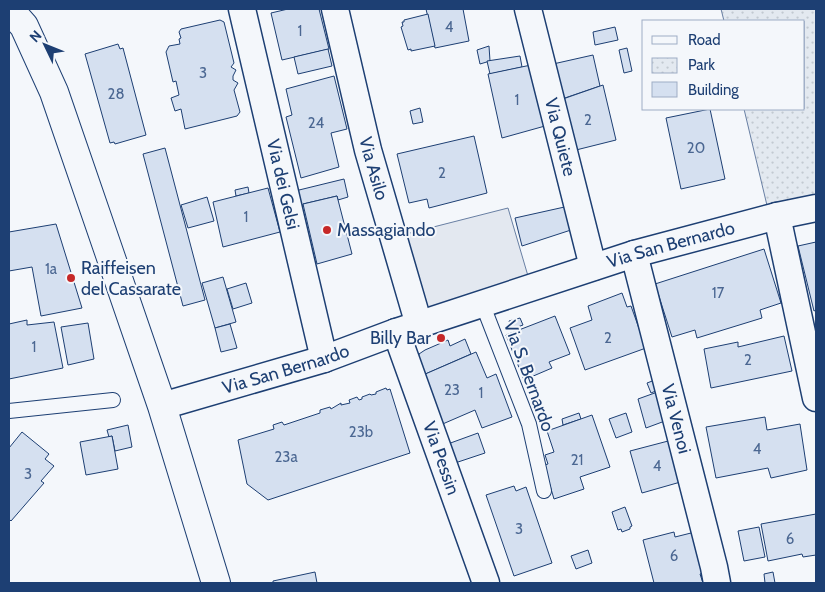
<svg xmlns="http://www.w3.org/2000/svg" width="825" height="592" viewBox="0 0 825 592" font-family="Cabin,sans-serif">
	<defs>
		<pattern id="park-dots" width="8" height="8" patternUnits="userSpaceOnUse" patternTransform="scale(1.25)"><rect width="8" height="8" fill="#e3e9f0"/><path d="M2 2h.1M6 6h.1" fill="none" stroke="#c2c9d1" stroke-width="1.8" stroke-linecap="round"/></pattern>
	</defs>
	<rect width="100%" height="100%" fill="#f4f7fb"/>
	<polygon fill="url(#park-dots)" stroke="#687fa3" points="721,9 816,9 816,208 770,218 744,109 804,109 804,21 724,21"/>
	<polygon fill="#e3e8f0" stroke="#687fa3" points="508,208 528,276 424,312 398,236"/>
	<g fill="#d5e0f0" stroke="#1d3f73">
		<polygon points="288,9 319,9 329,49 282,60 271,13"/>
		<polygon points="426,9 463,9 469,41 435,48"/>
		<polygon points="428,14 435,46 411,51 411,49 408,50 401,27 403,26 402,22 404,22 404,20"/>
		<polygon points="220,20 224,22 234,63 231,67 236,70 233,76 233,80 238,83 234,90 240,112 237,116 185,129 181,109 175,111 171,98 179,95 176,81 173,82 166,52 169,46 180,44 179,39 181,38 179,32 181,29"/>
		<polygon points="615,27 618,40 595,45 593,32"/>
		<polygon points="118,44 120,49 123,48 146,135 115,144 114,142 110,143 85,54"/>
		<polygon points="489,46 490,61 480,64 477,50"/>
		<polygon points="627,48 632,71 624,73 619,50"/>
		<polygon points="328,49 332,66 298,74 294,57"/>
		<polygon points="593,55 600,86 562,99 553,64"/>
		<polygon points="520,56 522,67 490,74 487,61"/>
		<polygon points="531,65 545,126 502,138 488,74"/>
		<polygon points="334,76 347,129 331,133 339,167 301,178 286,117 292,115 286,89"/>
		<polygon points="603,85 616,140 572,151 560,100"/>
		<polygon points="420,108 423,122 413,124 410,111"/>
		<polygon points="710,109 725,179 681,189 666,118"/>
		<polygon points="474,136 487,193 429,208 427,199 409,203 397,154"/>
		<polygon points="165,148 205,300 183,306 143,154"/>
		<polygon points="344,179 348,197 338,200 337,196 303,204 303,207 299,208 295,191"/>
		<polygon points="248,187 249,193 236,196 235,190"/>
		<polygon points="268,188 280,232 223,247 213,202"/>
		<polygon points="337,196 352,254 317,264 303,204"/>
		<polygon points="207,197 214,221 188,228 181,205"/>
		<polygon points="569,206 574,229 522,246 515,218"/>
		<polygon points="56,224 82,308 41,316 32,267 9,271 9,232"/>
		<polygon points="816,242 816,310 814,311 798,246"/>
		<polygon points="764,249 781,303 760,310 762,318 697,338 695,330 672,337 655,284"/>
		<polygon points="223,277 236,322 215,328 202,283"/>
		<polygon points="246,283 252,303 233,309 227,289"/>
		<polygon points="622,293 627,307 631,306 646,348 585,370 570,328 592,320 588,306"/>
		<polygon points="555,316 570,354 549,362 552,368 524,380 506,335"/>
		<polygon points="520,318 523,325 512,329 509,321"/>
		<polygon points="27,320 27,325 54,322 63,368 9,379 9,324"/>
		<polygon points="88,323 94,359 68,365 61,327"/>
		<polygon points="230,324 237,348 221,352 215,328"/>
		<polygon points="784,336 792,371 711,388 704,349 738,342 738,347"/>
		<polygon points="465,339 471,354 423,375 418,359 419,354 425,350 448,340 450,346"/>
		<polygon points="476,352 487,378 496,374 512,417 482,428 475,410 438,426 423,375"/>
		<polygon points="655,380 658,390 651,393 647,383"/>
		<polygon points="386,388 387,390 390,389 410,453 268,500 247,484 238,440 274,429 273,425 282,422 284,425 320,413 320,410 330,407 331,409 341,403 341,405 350,403 349,400 357,397 359,400 362,399 362,397 370,394 371,395 376,394 376,392"/>
		<polygon points="663,390 673,418 646,428 638,399"/>
		<polygon points="579,413 581,419 563,425 562,419"/>
		<polygon points="626,413 632,432 616,438 609,419"/>
		<polygon points="592,415 610,467 580,477 584,489 554,499 544,465 548,464 545,455 554,452 547,431"/>
		<polygon points="765,417 767,430 800,424 807,470 771,478 768,468 716,478 706,427"/>
		<polygon points="128,425 132,447 115,451 112,436 109,437 107,430"/>
		<polygon points="22,432 49,454 45,459 54,466 41,481 44,483 11,521 9,519 9,448"/>
		<polygon points="478,433 485,453 452,464 445,445"/>
		<polygon points="112,436 118,469 86,475 80,442"/>
		<polygon points="672,440 684,481 642,493 630,451"/>
		<polygon points="514,486 516,491 526,487 552,563 514,576 486,495"/>
		<polygon points="625,507 632,526 630,527 630,529 622,532 621,529 618,530 612,512"/>
		<polygon points="816,514 816,555 803,557 802,554 768,561 761,524"/>
		<polygon points="759,527 765,557 744,561 738,531"/>
		<polygon points="674,532 675,537 695,532 704,573 700,574 703,583 654,583 643,540"/>
		<polygon points="588,550 592,563 576,569 571,556"/>
		<polygon points="315,572 317,583 273,583 273,581"/>
		<polygon points="773,572 775,583 765,583 764,574"/>
	</g>
	<g fill="none" stroke-linecap="round" stroke-linejoin="round">
		<defs>
			<g id="service">
				<polyline points="482,303 529,424 544,491"/>
				<polyline points="9,411 113,400"/>
			</g>
			<g id="minor">
				<path id="s1" d="M242 9 324 359"/>
				<path id="s2" d="M335 9 368 150 419 325"/>
				<path id="s3" d="M528 9 593 267"/>
				<polyline points="777,216 816,398"/>
				<path id="s4" d="M634 254 714 567 717 583"/>
				<path id="s5" d="M396 332 486 583"/>
				<path id="s6" d="M162 406 324 359 396 332 634 254 777 216 816 208"/>
			</g>
			<polyline id="secondary" points="9,9 24,26 54,92 162,406 216,583"/>
		</defs>
		<use href="#service" stroke="#1d3f73" stroke-width="16"/>
		<use href="#minor" stroke="#1d3f73" stroke-width="29"/>
		<use href="#secondary" stroke="#1d3f73" stroke-width="30"/>
		<use href="#service" stroke="#f4f7fb" stroke-width="14"/>
		<use href="#minor" stroke="#f4f7fb" stroke-width="26"/>
		<use href="#secondary" stroke="#f4f7fb" stroke-width="28"/>
	</g>
	<g fill="#c62828" stroke="#f4f7fb" stroke-width="2">
		<circle cx="327" cy="230" r="5"/>
		<circle cx="71" cy="278" r="5"/>
		<circle cx="441" cy="338" r="5"/>
	</g>
	<g text-anchor="middle" stroke-width="4" stroke-linejoin="round" paint-order="stroke">
		<g font-size="15" fill="#4b6792">
			<text x="449" y="32">4</text>
			<text x="300" y="36">1</text>
			<text x="203" y="78">3</text>
			<text x="116" y="99">28</text>
			<text x="517" y="105">1</text>
			<text x="588" y="125">2</text>
			<text x="316" y="128">24</text>
			<text x="696" y="153">20</text>
			<text x="442" y="178">2</text>
			<text x="246" y="222">1</text>
			<text x="51" y="274">1a</text>
			<text x="718" y="298">17</text>
			<text x="608" y="343">2</text>
			<text x="34" y="352">1</text>
			<text x="748" y="365">2</text>
			<text x="452" y="395">23</text>
			<text x="481" y="398">1</text>
			<text x="361" y="437">23b</text>
			<text x="757" y="454">4</text>
			<text x="286" y="462">23a</text>
			<text x="577" y="465">21</text>
			<text x="657" y="471">4</text>
			<text x="28" y="479">3</text>
			<text x="519" y="534">3</text>
			<text x="790" y="544">6</text>
			<text x="674" y="561">6</text>
		</g>
		<g font-size="18" fill="#1d3f73" stroke="#f4f7fb">
			<text dy="6" stroke="none"><textPath href="#s3" startOffset="132">Via Quiete</textPath></text>
			<text dy="6" stroke="none"><textPath href="#s2" startOffset="164">Via Asilo</textPath></text>
			<text dy="6" stroke="none"><textPath href="#s1" startOffset="180">Via dei Gelsi</textPath></text>
			<text dy="6" stroke="none"><textPath href="#s6" startOffset="534">Via San Bernardo</textPath></text>
			<text dy="6" stroke="none"><textPath href="#s6" startOffset="129">Via San Bernardo</textPath></text>
			<text transform="translate(529 376) rotate(70)" y="6">Via S. Bernardo</text>
			<text dy="6" stroke="none"><textPath href="#s4" startOffset="170">Via Venoi</textPath></text>
			<text dy="6" stroke="none"><textPath href="#s5" startOffset="134">Via Pessin</textPath></text>
		</g>
		<g font-size="18" fill="#1d3f73" stroke="#f4f7fb" text-anchor="start">
			<text x="337" y="236">Massagiando</text>
			<text x="81" y="274">Raiffeisen<tspan x="81" dy="21">del Cassarate</tspan></text>
			<text x="431" y="344" text-anchor="end">Billy Bar</text>
		</g>
	</g>
	<rect width="825" height="592" fill="none" stroke="#1d3f73" stroke-width="20"/>
	<rect x="642" y="20" width="162" height="90" fill="#f4f7fb" stroke="#9eadc5"/>
	<rect x="652" y="36" width="25" height="8" fill="#f4f7fb" stroke="#9eadc5"/>
	<text x="688" y="45" font-size="15" fill="#1d3f73">Road</text>
	<rect x="652" y="58" width="25" height="15" fill="url(#park-dots)" stroke="#9eadc5"/>
	<text x="688" y="70" font-size="15" fill="#1d3f73">Park</text>
	<rect x="652" y="82" width="25" height="15" fill="#d5e0f0" stroke="#9eadc5"/>
	<text x="688" y="95" font-size="15" fill="#1d3f73">Building</text>
	<g transform="translate(45 45) rotate(313)" stroke="#f4f7fb" stroke-width="4" paint-order="stroke">
	<path d="M0-4L9 19L0 12L-9 19Z" fill="#1d3f73"/>
	<text y="-8" font-size="14" font-weight="bold" text-anchor="middle" fill="#1d3f73">N</text>
	</g>
</svg>
